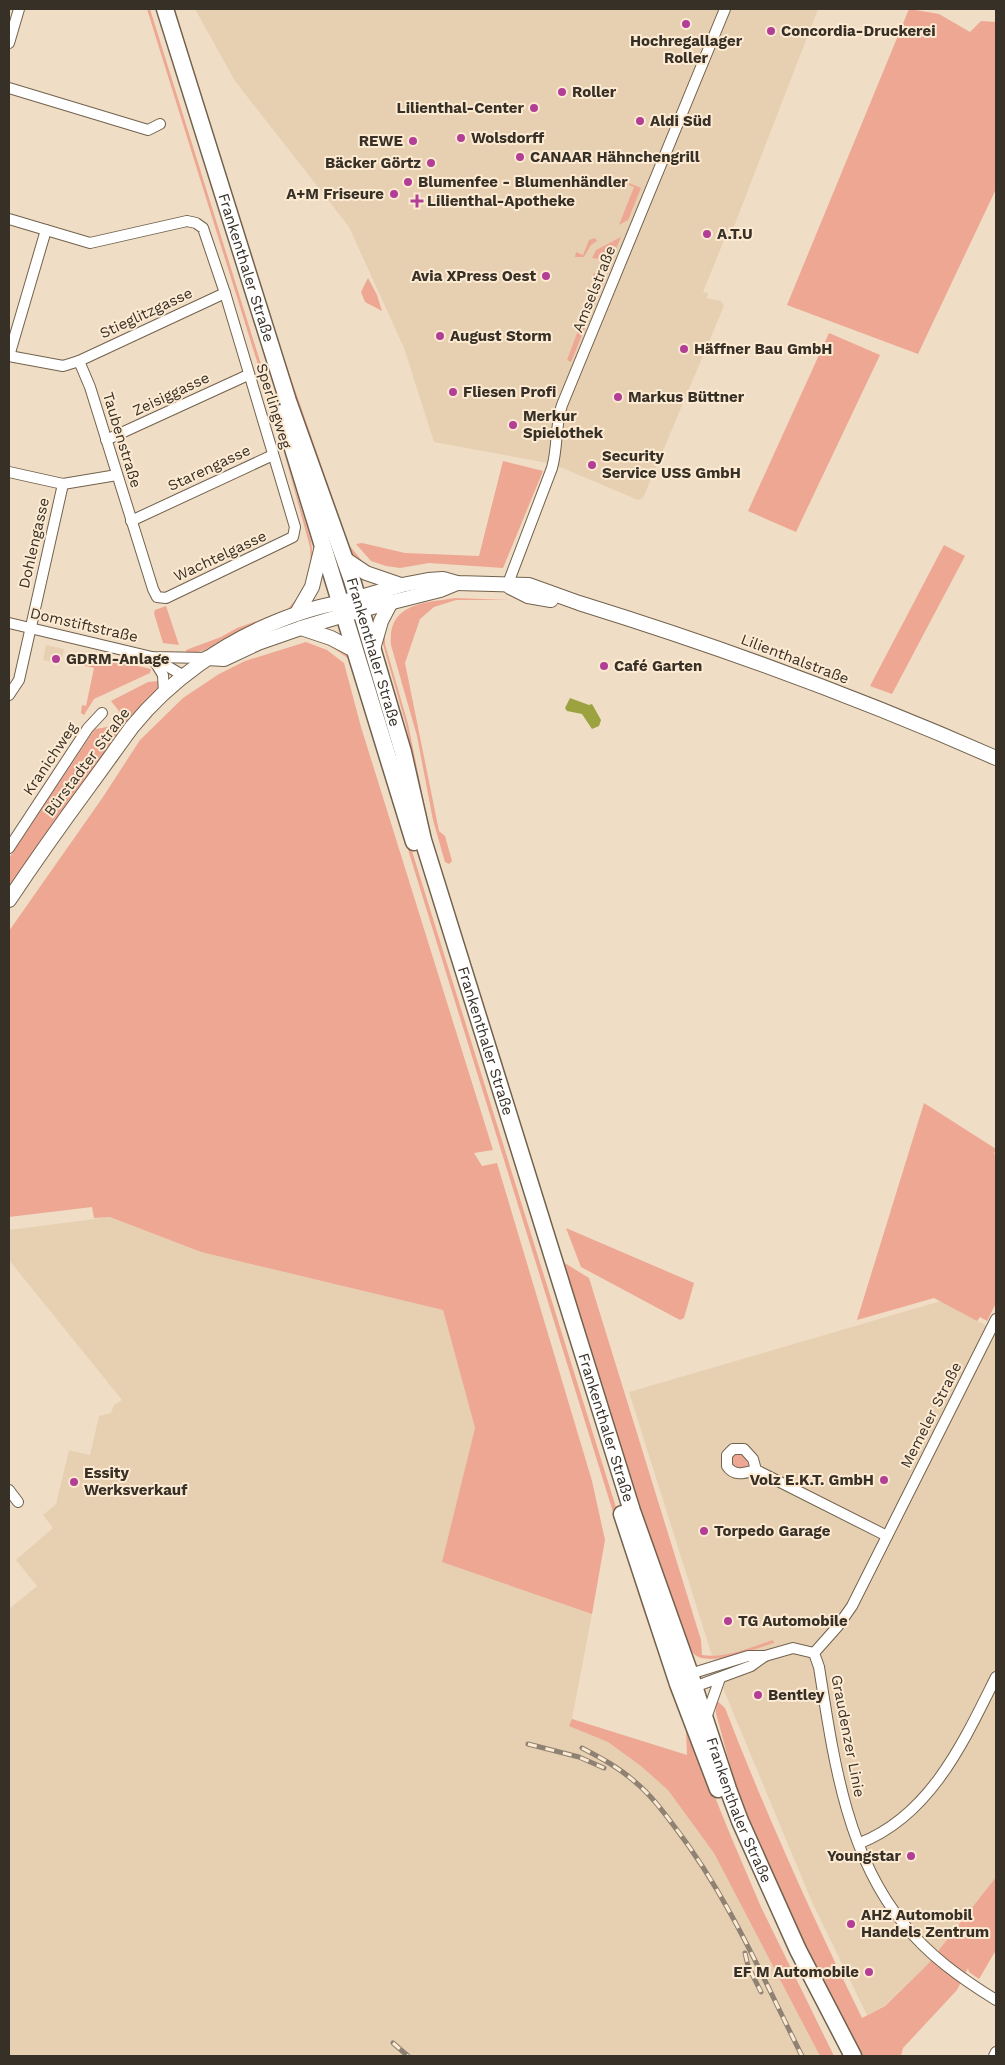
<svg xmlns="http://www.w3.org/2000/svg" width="1005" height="2065" viewBox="0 0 1005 2065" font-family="'Work Sans',sans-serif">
	<rect width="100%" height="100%" fill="#f0ddc5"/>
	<g fill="#e7d0b2">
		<polygon points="195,9 818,9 733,229 729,228 703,292 708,293 707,298 721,301 724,306 643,498 638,500 553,464 434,442 404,348 349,227 235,81"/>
		<polygon points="46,645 64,649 61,664 43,660"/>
		<polygon points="110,1217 201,1252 443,1310 475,1428 443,1562 592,1614 572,1719 687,1757 822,2056 9,2056 9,1609 37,1586 16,1560 53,1528 43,1515 56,1504 69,1450 90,1455 99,1416 111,1413 114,1405 122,1400 9,1260 9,1230"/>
		<polygon points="941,1301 996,1331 996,1877 928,1964 884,2006 867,2015 812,1902 720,1681 629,1392"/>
	</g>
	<g fill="#eda793">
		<polygon points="147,9 150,9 264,374 285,455 311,541 313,560 311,568 310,547 275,419"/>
		<polygon points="172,9 175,9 269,315 349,545 363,562 363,566 352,555 347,546 297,413"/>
		<polygon points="909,9 939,14 970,32 981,21 996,22 996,189 918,354 787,305"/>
		<polygon points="629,183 641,188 628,220 619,225 634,187 629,185"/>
		<polygon points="621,237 612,258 609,256 607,260 592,258 596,250"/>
		<polygon points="595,238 597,241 591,245 584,257 575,257 576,252 583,255 589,240"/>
		<polygon points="594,273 605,278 571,362 567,360 597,280 592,277"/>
		<polygon points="368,278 377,295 382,311 365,302 361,292"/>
		<polygon points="829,333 880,355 796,532 748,511"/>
		<polygon points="503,461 543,471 503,568 429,563 400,568 386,566 371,561 356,544 362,543 405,553 479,556"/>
		<polygon points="944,545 965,556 892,694 870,686"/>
		<polygon points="302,592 295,607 229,636 205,650 187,655 186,650 221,637 237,628 287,610"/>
		<path d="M455 598 510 600H456L434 607 420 619 405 663 439 831 445 836 452 861 449 864 445 862 433 820 417 736 391 645C387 603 424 603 455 598Z"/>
		<polygon points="166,606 179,645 163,643 154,613 155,610"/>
		<path d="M385 631V644L408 724 432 842 563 1262 589 1278 701 1640 702 1655C726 1659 751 1647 773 1640L774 1643C757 1648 708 1668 694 1654 690 1650 687 1642 684 1637L637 1509 433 852 406 725 383 644 382 636Z"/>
		<polygon points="306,642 327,650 344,663 361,727 493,1150 474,1153 482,1166 497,1163 592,1481 605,1540 592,1614 442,1562 475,1428 443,1310 201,1252 110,1217 94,1218 92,1207 9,1217 9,931 103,797 140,740 183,698 219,674 245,661"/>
		<polygon points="330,642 342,649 352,658 651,1620 708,1780 732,1839 761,1907 834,2056 820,2056 714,1853 668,1790 641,1766 608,1742 569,1726 572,1719 687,1755 686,1731 643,1609 349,659 329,645"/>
		<polygon points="85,654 151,669 150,673 94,699 84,715 81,713 82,705 86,706 94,668 82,665"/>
		<path d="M159 681V686L151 697 63 811 9 889V858L95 729C109 727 117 726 119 711L111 701 148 682Z"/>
		<polygon points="924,1103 996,1149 994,1154 996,1155 995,1166 996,1167 996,1303 987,1321 980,1317 977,1321 934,1298 857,1320"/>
		<polygon points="566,1228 694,1283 684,1318 680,1320 581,1267"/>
		<path d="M738 1453 744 1455 749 1466C744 1470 737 1469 732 1465 731 1459 732 1456 738 1453Z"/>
		<path d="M715 1699 725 1708C766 1814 812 1916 862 2018L885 2006 928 1964 996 1877V1950L979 1979 969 1972 968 1968 957 1990 903 2048 901 2056H861L804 1948 740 1803 716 1713Z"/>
	</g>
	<polygon fill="#9ca240" points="570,698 589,705 592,704 601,720 599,726 592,729 582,714 567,711 565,708"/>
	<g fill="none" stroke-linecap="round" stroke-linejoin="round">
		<defs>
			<g id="street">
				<polyline points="9,43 19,9"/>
				<polyline points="9,88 148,130 160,124"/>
				<polyline points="9,219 90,243 187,221 196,223 203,228 225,293 295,527 293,537 166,598 157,597 153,589 90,387 79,361 63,366 9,356"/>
				<polyline points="9,356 46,230"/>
				<polyline points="79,361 225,293"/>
				<polyline points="106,440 248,375"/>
				<polyline points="9,472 63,484 117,475"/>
				<polyline points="131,521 273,455"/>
				<path d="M507 586 552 468C558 447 555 425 562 405L725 9"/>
				<polyline points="9,623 152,657 207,658"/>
				<polyline points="152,657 163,675 164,694"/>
				<polyline points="155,659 184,676"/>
				<polyline points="9,695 19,680 63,484"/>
				<polyline points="9,848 88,728 102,713"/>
				<path d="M756 1470 753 1459 744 1449H733L727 1455V1466C734 1477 745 1473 756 1470L887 1536"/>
				<polyline points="9,1490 18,1502"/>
				<polyline points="814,1653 838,1626 852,1606 996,1319"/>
				<path d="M690 1674 748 1656H765L793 1648 814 1653 819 1667C833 1754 845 1852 903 1923 928 1955 962 1979 996 2000"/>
				<polyline points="694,1687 751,1666 765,1656"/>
				<polyline points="706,1718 720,1678"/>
				<path d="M860 1843C931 1815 964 1741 996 1677"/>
				<polyline points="994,2056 996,2052"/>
			</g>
			<g id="secondary">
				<polyline points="345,559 366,573 401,585"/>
				<polyline points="510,587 528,596 551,600"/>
				<polyline points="297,613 312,587 322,546"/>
				<polyline points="301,628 331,638 354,650"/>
				<polyline points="373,649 381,621 391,602"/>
				<polyline points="207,658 224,659 258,643 301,628 361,610 440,590 457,583"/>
				<path d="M9 900C35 861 62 823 90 785 104 766 118 746 132 727 170 680 223 643 278 621 298 613 318 606 340 603L402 585 428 580 443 579 457 583 529 585 579 603C721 647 860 698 996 758"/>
			</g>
			<g id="primary">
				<path id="s1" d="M165 9 288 401 352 580 403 752 423 840 632 1511 690 1674 728 1789 740 1821 798 1950 853 2056"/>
				<polyline points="282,413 414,842"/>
				<polyline points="622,1514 678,1684 718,1789"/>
			</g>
		</defs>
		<use href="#street" stroke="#72624d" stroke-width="12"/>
		<use href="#secondary" stroke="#72624d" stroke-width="16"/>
		<use href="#primary" stroke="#72624d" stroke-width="19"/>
		<use href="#street" stroke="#fff" stroke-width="10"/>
		<use href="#secondary" stroke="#fff" stroke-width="14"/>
		<use href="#primary" stroke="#fff" stroke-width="16"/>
		<defs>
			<g id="rail">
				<polyline points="528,1744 579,1757 604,1768"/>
				<path d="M582 1748C601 1758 618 1767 634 1781 650 1794 662 1810 674 1826 728 1896 763 1978 802 2056"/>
				<polyline points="745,1953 748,1966 761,1992"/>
				<polyline points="393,2043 408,2056"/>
			</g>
		</defs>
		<use href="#rail" stroke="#8f8272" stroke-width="5"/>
		<use href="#rail" stroke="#fdead2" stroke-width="3" stroke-dasharray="9" stroke-linecap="butt"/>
	</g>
	<g fill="#b33e96" stroke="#fdead2" stroke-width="2">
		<circle cx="686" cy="24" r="5"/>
		<circle cx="771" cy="31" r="5"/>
		<circle cx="562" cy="92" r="5"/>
		<circle cx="534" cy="108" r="5"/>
		<circle cx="640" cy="121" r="5"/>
		<circle cx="461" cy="138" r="5"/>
		<circle cx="413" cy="141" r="5"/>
		<circle cx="520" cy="157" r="5"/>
		<circle cx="431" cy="163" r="5"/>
		<circle cx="408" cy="182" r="5"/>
		<circle cx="394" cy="194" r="5"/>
		<path d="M414.5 193.5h5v5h5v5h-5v5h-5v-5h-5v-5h5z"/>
		<circle cx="707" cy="234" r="5"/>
		<circle cx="546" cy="276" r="5"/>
		<circle cx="440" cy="336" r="5"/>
		<circle cx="684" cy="349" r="5"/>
		<circle cx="453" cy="392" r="5"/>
		<circle cx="618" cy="397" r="5"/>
		<circle cx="513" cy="425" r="5"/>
		<circle cx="592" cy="465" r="5"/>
		<circle cx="56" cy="659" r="5"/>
		<circle cx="604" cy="666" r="5"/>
		<circle cx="884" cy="1480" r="5"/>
		<circle cx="74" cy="1482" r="5"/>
		<circle cx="704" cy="1531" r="5"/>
		<circle cx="728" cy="1621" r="5"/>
		<circle cx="758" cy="1695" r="5"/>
		<circle cx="911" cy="1856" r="5"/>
		<circle cx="851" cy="1924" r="5"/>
		<circle cx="869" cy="1972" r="5"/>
	</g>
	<g text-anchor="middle" stroke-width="4" stroke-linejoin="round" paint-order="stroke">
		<g font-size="15" font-weight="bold" fill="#373027" stroke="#fdead2" text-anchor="start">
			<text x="781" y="36">Concordia-Druckerei</text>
			<text x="686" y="46" text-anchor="middle">Hochregallager<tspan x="686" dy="17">Roller</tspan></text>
			<text x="572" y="97">Roller</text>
			<text x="524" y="113" text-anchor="end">Lilienthal-Center</text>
			<text x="650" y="126">Aldi Süd</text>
			<text x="471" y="143">Wolsdorff</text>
			<text x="403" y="146" text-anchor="end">REWE</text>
			<text x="530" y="162">CANAAR Hähnchengrill</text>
			<text x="421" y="168" text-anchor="end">Bäcker Görtz</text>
			<text x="418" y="187">Blumenfee - Blumenhändler</text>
			<text x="384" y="199" text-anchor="end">A+M Friseure</text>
			<text x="427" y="206">Lilienthal-Apotheke</text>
			<text x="717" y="239">A.T.U</text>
			<text x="536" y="281" text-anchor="end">Avia XPress Oest</text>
			<text x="450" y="341">August Storm</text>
			<text x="694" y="354">Häffner Bau GmbH</text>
			<text x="463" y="397">Fliesen Profi</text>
			<text x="628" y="402">Markus Büttner</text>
			<text x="523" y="421">Merkur<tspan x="523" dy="17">Spielothek</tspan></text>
			<text x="602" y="461">Security<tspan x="602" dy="17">Service USS GmbH</tspan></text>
			<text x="66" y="664">GDRM-Anlage</text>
			<text x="614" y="671">Café Garten</text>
			<text x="84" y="1478">Essity<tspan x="84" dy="17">Werksverkauf</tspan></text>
			<text x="874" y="1485" text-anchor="end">Volz E.K.T. GmbH</text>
			<text x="714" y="1536">Torpedo Garage</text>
			<text x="738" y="1626">TG Automobile</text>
			<text x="768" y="1700">Bentley</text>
			<text x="901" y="1861" text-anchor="end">Youngstar</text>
			<text x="861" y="1920">AHZ Automobil<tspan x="861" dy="17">Handels Zentrum</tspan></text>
			<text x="859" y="1977" text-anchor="end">EF M Automobile</text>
		</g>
		<g font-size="15" fill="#373027" stroke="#fdead2">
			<text dy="5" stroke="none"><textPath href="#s1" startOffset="271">Frankenthaler Straße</textPath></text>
			<text transform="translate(594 289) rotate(-68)" y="5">Amselstraße</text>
			<text transform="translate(146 313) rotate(-25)" y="5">Stieglitzgasse</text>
			<text transform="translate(171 394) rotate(-25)" y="5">Zeisiggasse</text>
			<text transform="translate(274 406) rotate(73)" y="5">Sperlingweg</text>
			<text transform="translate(122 440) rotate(73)" y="5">Taubenstraße</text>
			<text transform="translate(209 468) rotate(-25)" y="5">Starengasse</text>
			<text transform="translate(34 543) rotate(-77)" y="5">Dohlengasse</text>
			<text transform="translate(220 556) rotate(-25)" y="5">Wachtelgasse</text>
			<text transform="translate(84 625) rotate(13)" y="5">Domstiftstraße</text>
			<text dy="5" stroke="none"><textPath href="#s1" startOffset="676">Frankenthaler Straße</textPath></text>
			<text transform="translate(795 659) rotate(21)" y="5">Lilienthalstraße</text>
			<text transform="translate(50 759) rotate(-56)" y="5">Kranichweg</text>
			<text transform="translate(87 762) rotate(-53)" y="5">Bürstadter Straße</text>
			<text dy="5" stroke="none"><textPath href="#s1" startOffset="1081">Frankenthaler Straße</textPath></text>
			<text transform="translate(931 1415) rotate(-63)" y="5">Memeler Straße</text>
			<text dy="5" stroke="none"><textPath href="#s1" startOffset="1486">Frankenthaler Straße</textPath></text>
			<text transform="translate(848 1736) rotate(79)" y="5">Graudenzer Linie</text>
			<text dy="5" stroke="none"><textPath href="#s1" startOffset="1891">Frankenthaler Straße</textPath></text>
		</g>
	</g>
	<rect width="1005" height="2065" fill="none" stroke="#373027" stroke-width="20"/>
</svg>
